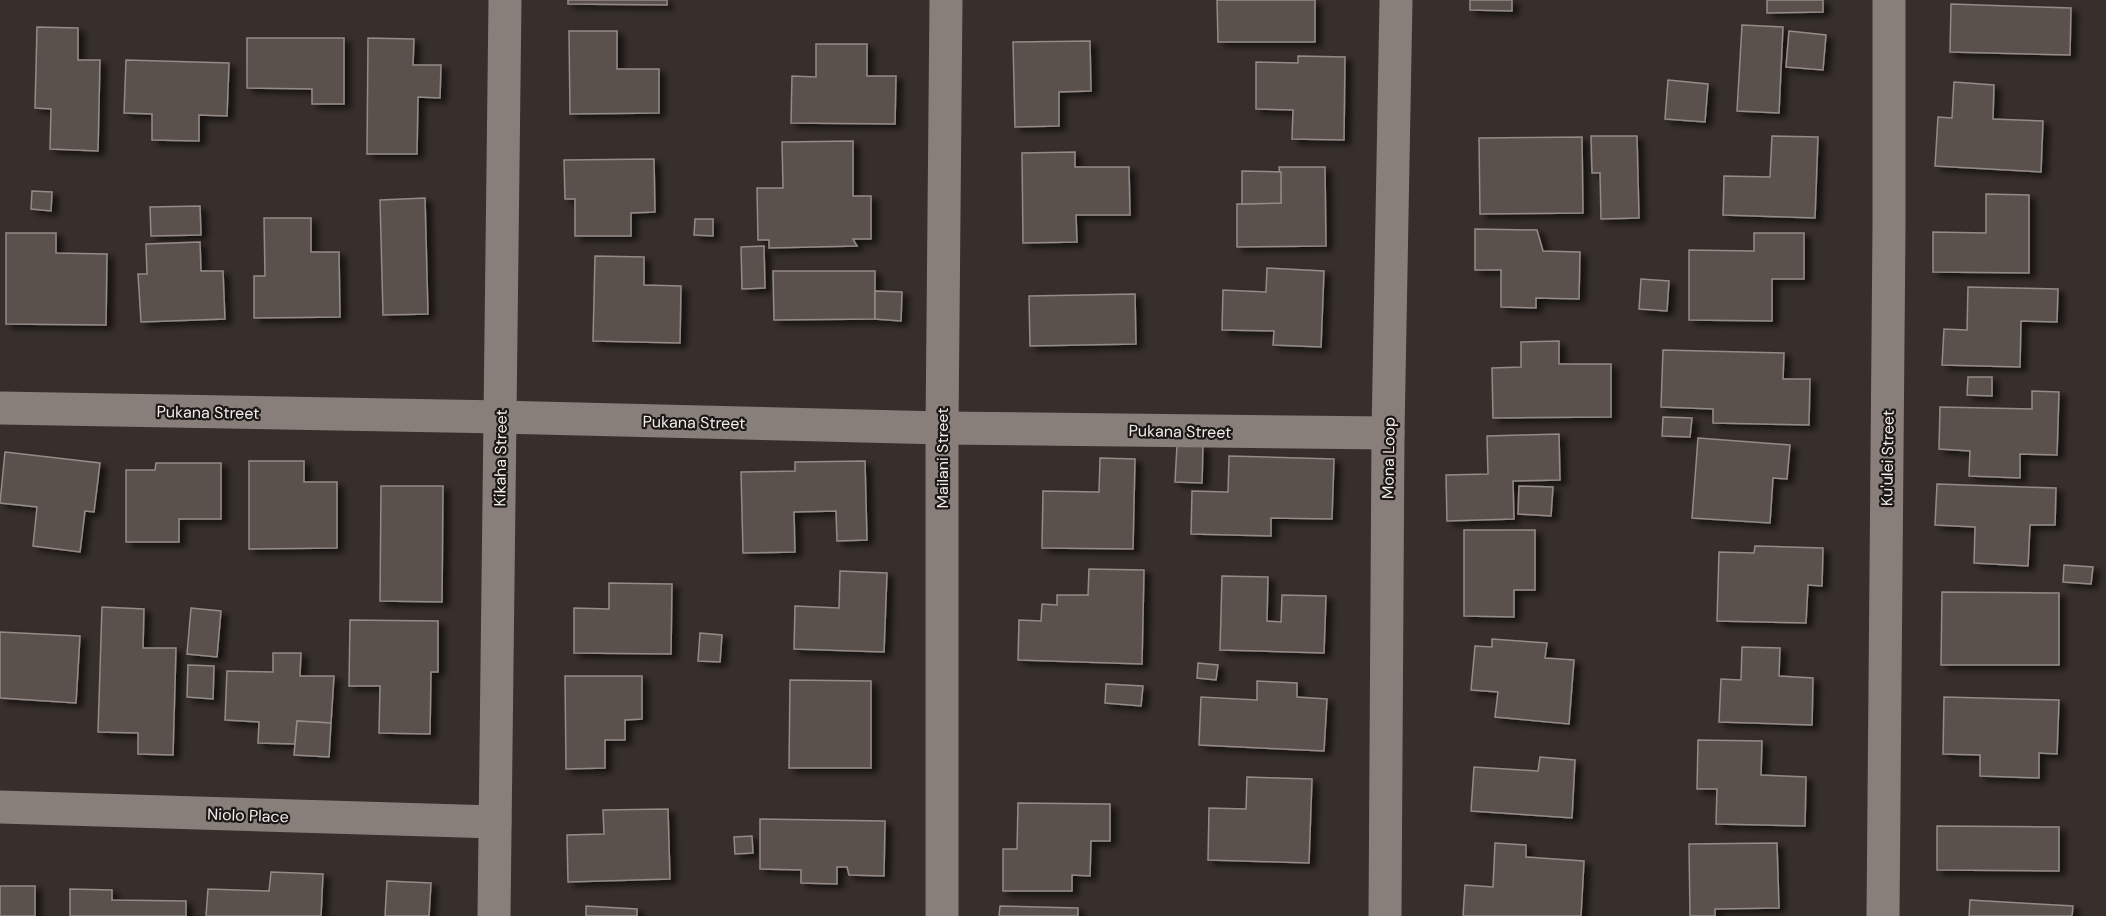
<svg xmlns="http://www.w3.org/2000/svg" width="2106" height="916" viewBox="0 0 2106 916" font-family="'DM Sans',sans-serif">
	<defs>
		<filter id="shadow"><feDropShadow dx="6" dy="4" stdDeviation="3" flood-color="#0009"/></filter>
	</defs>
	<rect width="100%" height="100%" fill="#372f2b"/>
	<g fill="#5a514e" stroke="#948a86" stroke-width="1.5" filter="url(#shadow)">
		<polygon points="568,0 667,0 667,5 568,4"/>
		<polygon points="1217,0 1315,0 1315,42 1218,42"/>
		<polygon points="1470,0 1512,0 1512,11 1470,10"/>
		<polygon points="1767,0 1823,0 1823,12 1767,13"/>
		<polygon points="1951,4 2071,8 2070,55 1950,52"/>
		<polygon points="1742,25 1783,27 1779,113 1737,111"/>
		<polygon points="37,27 78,28 78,60 100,60 98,151 50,149 51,109 35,108"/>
		<polygon points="569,31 617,31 617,69 659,69 659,113 570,114"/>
		<polygon points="1789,31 1826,35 1823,70 1786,67"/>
		<polygon points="247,38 344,38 344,104 312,104 312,89 247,88"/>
		<polygon points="368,38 414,39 413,65 441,65 440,98 418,97 417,154 367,154"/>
		<polygon points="1090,41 1091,91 1059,92 1059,126 1015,127 1013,42"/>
		<polygon points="816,44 867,44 867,76 896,76 895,124 791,123 792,76 816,77"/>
		<polygon points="1298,56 1345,57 1344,140 1292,139 1293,110 1256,109 1256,62 1298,63"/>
		<polygon points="126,60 229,63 227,116 199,115 199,141 152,140 152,114 124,113"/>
		<polygon points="1668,80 1708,84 1705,122 1665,119"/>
		<polygon points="1954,82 1994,85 1993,119 2043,121 2041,172 1935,166 1938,117 1952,118"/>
		<polygon points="1591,136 1637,136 1639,218 1601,219 1600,173 1592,173"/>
		<polygon points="1772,136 1818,137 1815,218 1723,215 1724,176 1770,177"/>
		<polygon points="1582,137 1583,213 1480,214 1479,138"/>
		<polygon points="853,141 853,196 871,196 871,239 853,239 857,246 769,248 769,240 758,240 757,188 783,188 782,142"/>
		<polygon points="1075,152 1075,167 1129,167 1130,215 1076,215 1077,242 1023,243 1022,153"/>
		<polygon points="654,159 655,212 631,213 631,236 575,236 575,199 565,199 564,160"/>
		<polygon points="1279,167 1325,167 1326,246 1237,247 1237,204 1281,203"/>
		<polygon points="1242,171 1281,172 1281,203 1242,204"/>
		<polygon points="32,191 52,192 51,211 31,209"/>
		<polygon points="1986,194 2029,195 2029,273 1933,272 1933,232 1986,233"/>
		<polygon points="425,198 428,314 383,315 380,200"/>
		<polygon points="200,206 201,235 151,236 150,207"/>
		<polygon points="264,218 311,218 311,252 339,252 340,317 254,318 254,276 265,276"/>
		<polygon points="695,219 713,219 713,236 694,235"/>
		<polygon points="1475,229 1537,230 1543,251 1580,252 1579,299 1536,298 1536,308 1501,307 1501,270 1475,270"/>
		<polygon points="6,233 56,233 56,253 107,254 106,325 6,324"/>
		<polygon points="1754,233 1804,233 1804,279 1772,279 1772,321 1689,320 1689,250 1754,251"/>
		<polygon points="200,242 201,271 223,271 225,319 141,322 138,274 147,274 146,244"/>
		<polygon points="764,246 765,288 742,289 741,247"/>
		<polygon points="595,256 644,257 644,285 681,286 680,343 593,341"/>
		<polygon points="1267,268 1324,271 1321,347 1273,345 1274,331 1222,330 1223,290 1266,292"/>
		<polygon points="773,271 875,271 875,319 774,320"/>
		<polygon points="1641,279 1669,281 1667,311 1639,309"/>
		<polygon points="1968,287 2058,289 2057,322 2021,321 2020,367 1942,365 1944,329 1967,330"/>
		<polygon points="875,291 902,292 901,321 875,319"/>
		<polygon points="1135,294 1136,344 1030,346 1029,296"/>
		<polygon points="1559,341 1559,364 1611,364 1611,417 1493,418 1492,368 1521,367 1521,342"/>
		<polygon points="1663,350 1784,353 1783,379 1810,379 1809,425 1713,423 1713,409 1661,407"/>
		<polygon points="1968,377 1992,377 1992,396 1967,395"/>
		<polygon points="2032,391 2059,392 2057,455 2020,454 2020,478 1969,476 1970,451 1939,449 1940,407 2032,409"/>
		<polygon points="1663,417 1692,418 1690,437 1662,436"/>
		<polygon points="1559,434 1560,480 1513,481 1514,519 1447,521 1446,475 1488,474 1487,436"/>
		<polygon points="1698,438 1790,445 1787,479 1773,478 1770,523 1692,518"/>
		<polygon points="1177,445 1203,446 1202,483 1175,482"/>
		<polygon points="5,452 100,463 94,512 85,511 80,552 33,546 37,507 0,503"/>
		<polygon points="1229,456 1334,459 1332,519 1271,518 1271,536 1191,534 1192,491 1228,492"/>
		<polygon points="1100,458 1135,459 1133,549 1042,548 1043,491 1099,492"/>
		<polygon points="249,461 304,461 304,482 337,482 337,548 249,549"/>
		<polygon points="865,461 867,540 837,541 836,511 794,512 795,552 743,553 741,472 795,471 795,462"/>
		<polygon points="156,463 221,463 221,519 179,519 179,542 126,542 126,470 155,470"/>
		<polygon points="1937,484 2056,488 2055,525 2030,525 2028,566 1974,563 1975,527 1935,525"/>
		<polygon points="381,486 443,486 442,602 380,601"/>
		<polygon points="1519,486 1553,487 1551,516 1518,514"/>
		<polygon points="1464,530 1535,530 1535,590 1514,590 1514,617 1464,616"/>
		<polygon points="1755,546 1823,548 1822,586 1808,585 1806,623 1717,621 1719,552 1754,553"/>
		<polygon points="2064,565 2093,567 2091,584 2063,582"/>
		<polygon points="1089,569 1144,570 1142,664 1018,660 1019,620 1041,621 1042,604 1057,605 1057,595 1088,595"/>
		<polygon points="840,571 887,573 884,652 794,649 795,606 839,608"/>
		<polygon points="1222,576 1268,577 1267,621 1281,622 1282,595 1326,596 1324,653 1220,650"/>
		<polygon points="609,583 672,584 671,654 574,653 574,608 609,609"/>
		<polygon points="1942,592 2059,593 2059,665 1941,665"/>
		<polygon points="102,607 144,609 143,648 176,648 173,755 138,754 138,733 98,732"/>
		<polygon points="191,608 221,611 217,657 187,654"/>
		<polygon points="350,620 438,621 438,672 431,672 430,734 379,733 380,686 349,686"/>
		<polygon points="0,632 80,636 76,703 0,698"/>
		<polygon points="700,633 722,635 720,662 698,661"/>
		<polygon points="1492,639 1547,643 1545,658 1574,660 1569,724 1495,717 1498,692 1471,690 1475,646 1492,647"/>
		<polygon points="1742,647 1780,648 1779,676 1813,678 1812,725 1719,722 1721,679 1741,680"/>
		<polygon points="273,653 301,653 300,676 334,676 331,723 297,721 295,744 258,743 259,722 225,720 227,671 273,672"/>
		<polygon points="1198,663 1218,665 1216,680 1197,678"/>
		<polygon points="188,665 214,666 213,699 187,697"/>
		<polygon points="565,676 642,676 642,719 625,720 625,740 605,740 605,768 566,769"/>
		<polygon points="790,680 871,681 871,768 789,768"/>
		<polygon points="1257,681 1297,683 1297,697 1327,699 1324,751 1199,745 1201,697 1257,700"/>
		<polygon points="1106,684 1143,686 1141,706 1105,703"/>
		<polygon points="1944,697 2059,700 2057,754 2039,753 2039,778 1980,776 1980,755 1943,754"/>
		<polygon points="297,721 331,723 329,757 294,755"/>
		<polygon points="1698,740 1762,741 1761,775 1806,777 1805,826 1716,824 1717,789 1697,789"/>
		<polygon points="1540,757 1575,760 1572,818 1471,811 1474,767 1538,771"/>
		<polygon points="1247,777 1312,779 1309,863 1208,860 1209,808 1246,809"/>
		<polygon points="1018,803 1110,804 1110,841 1091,841 1090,876 1072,875 1072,891 1003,891 1003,849 1017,849"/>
		<polygon points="668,809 670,879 568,882 567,835 604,834 603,810"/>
		<polygon points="760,819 885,821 884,876 849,875 847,867 837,867 837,884 801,883 801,870 760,869"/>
		<polygon points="1937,826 2059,827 2059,871 1937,870"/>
		<polygon points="752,836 753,853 735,854 734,837"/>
		<polygon points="1495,843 1526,845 1526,857 1584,861 1581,916 1463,916 1465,885 1493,887"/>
		<polygon points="1777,843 1779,908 1715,909 1715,916 1690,916 1689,844"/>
		<polygon points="271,872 323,874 321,916 206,916 208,889 269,891"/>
		<polygon points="387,881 431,883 429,916 385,916"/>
		<rect x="0" y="886" width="35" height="30"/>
		<polygon points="70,889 112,890 112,900 186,901 186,916 70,916"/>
		<polygon points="1970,900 2073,906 2072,916 1969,916"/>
		<polygon points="586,906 637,909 637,916 586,916"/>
		<polygon points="1000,906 1078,908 1078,916 999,916"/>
	</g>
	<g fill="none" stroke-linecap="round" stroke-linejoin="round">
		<g stroke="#887f7b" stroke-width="33">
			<polyline points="0,408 501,417 942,428 1388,433"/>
			<polyline points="0,807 495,822"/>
			<polyline points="494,916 505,0"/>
			<polyline points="942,916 942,428 946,0"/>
			<polyline points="1385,916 1388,433 1396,0"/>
			<polyline points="1883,916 1889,226 1889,0"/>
		</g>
	</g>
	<g text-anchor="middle" stroke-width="4.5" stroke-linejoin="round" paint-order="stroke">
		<g font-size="16" fill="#f3edeb" stroke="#1c1816">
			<text transform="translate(208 412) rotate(1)" y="6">Pukana Street</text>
			<text transform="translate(694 422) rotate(1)" y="6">Pukana Street</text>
			<text transform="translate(1180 431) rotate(1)" y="6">Pukana Street</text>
			<text transform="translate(500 458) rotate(-89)" y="6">Kikaha Street</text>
			<text transform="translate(942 458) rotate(-90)" y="6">Mailani Street</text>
			<text transform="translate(1388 458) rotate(-89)" y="6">Mona Loop</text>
			<text transform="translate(1887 458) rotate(-89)" y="6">Ku'ulei Street</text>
			<text transform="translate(248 815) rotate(2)" y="6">Niolo Place</text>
		</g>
	</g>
</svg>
